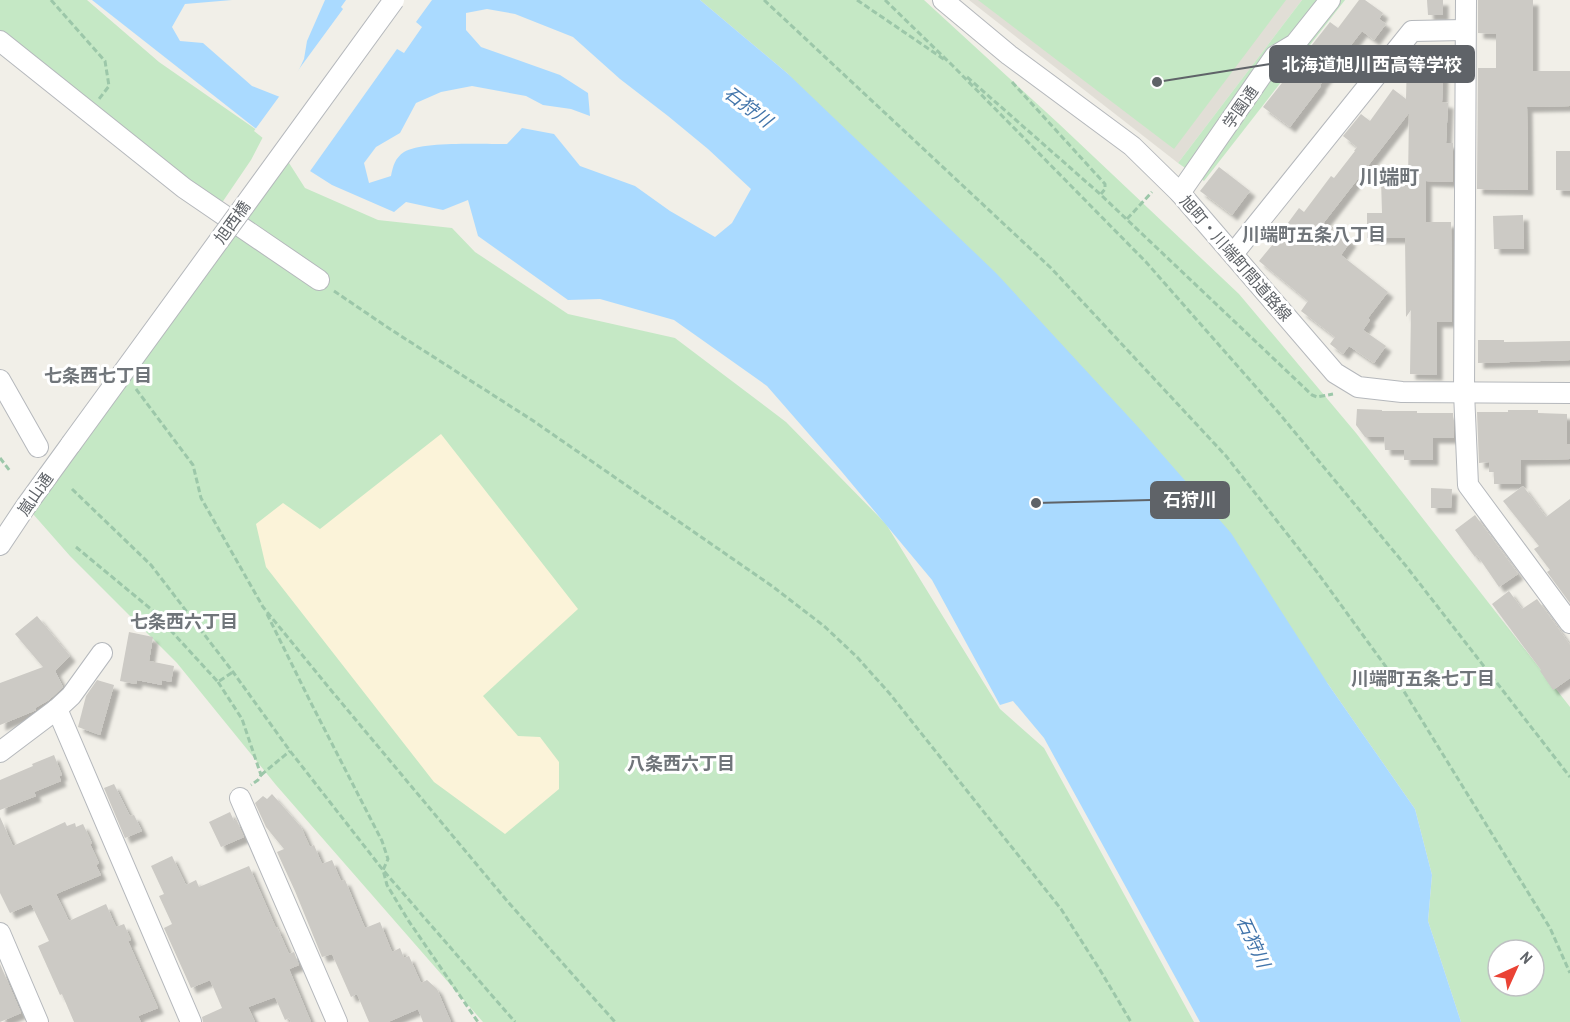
<svg xmlns="http://www.w3.org/2000/svg" width="1570" height="1022" viewBox="0 0 1570 1022" font-family="'Archivo Narrow','Noto Sans JP',sans-serif">
	<defs>
		<filter id="shadow"><feDropShadow dx="5.5" dy="5.5" stdDeviation="1.5" flood-color="#0004"/></filter>
	</defs>
	<rect width="100%" height="100%" fill="#f1efe8"/>
	<polygon fill="#e1ded6" points="969,0 1302,0 1178,163"/>
	<g fill="#c5e8c5" fill-rule="evenodd">
		<polygon points="0,0 87,0 159,62 264,135 251,160 217,210 0,41"/>
		<path d="M700 0H924L1058 123 1239 294 1356 433 1570 707V1022H1461L1428 921 1432 875 1415 809 1328 684 787 73ZM1498 950H1534V986H1498Z"/>
		<polygon points="978,0 1286,0 1174,149"/>
		<polygon points="1302,0 1345,0 1204,181 1178,163"/>
		<polygon points="282,152 305,188 378,220 452,228 475,252 568,314 675,338 786,422 886,524 1000,709 1044,748 1194,1022 483,1022 276,785 177,663 70,556 26,506"/>
	</g>
	<polygon fill="#fbf3d9" points="441,434 578,609 483,696 518,736 540,737 559,762 559,789 505,834 434,782 266,567 256,524 283,503 320,529"/>
	<path fill="#aadaff" fill-rule="evenodd" d="M92 0H232L185 4 172 27 180 41 203 43 252 86 285 99 304 59 307 41 325 0H700L787 73 996 273 1139 428 1231 533 1328 684 1415 809 1432 875 1428 921 1461 1022H1200L1044 738 1013 701 1000 705 932 580 842 472 767 386 674 320 600 299 568 300 478 236 468 200 443 210 406 202 394 212 332 185 310 171ZM487 9 515 14 573 37 620 79 668 116 708 149 751 189 732 223 715 237 670 211 635 186 580 166 554 134 522 128 507 144C484 144 421 141 404 152 395 158 393 166 391 176L369 183 364 163 376 147 400 133 416 103 441 92 472 86 526 96 543 105 571 109 590 116 588 93 560 75 481 47 466 30V13Z"/>
	<polygon fill="#f1efe8" points="346,0 432,0 416,22 422,27 404,53 397,49 308,174 254,131 281,94 284,96 291,80 343,9 341,7"/>
	<g fill="#cccac5" filter="url(#shadow)">
		<polygon points="1359,0 1365,0 1383,13 1379,19 1386,24 1374,40 1362,31 1320,85 1321,86 1290,127 1263,107 1330,22 1338,28"/>
		<polygon points="1427,0 1443,0 1443,15 1428,15"/>
		<polygon points="1478,0 1533,0 1533,71 1570,71 1570,106 1527,107 1528,190 1477,189 1478,68 1496,68 1496,34 1478,33"/>
		<polygon points="1415,46 1444,48 1442,102 1448,103 1446,143 1453,143 1453,182 1426,181 1426,222 1451,222 1452,322 1437,322 1437,375 1410,374 1411,310 1406,317 1405,238 1367,238 1367,213 1382,213 1381,180 1408,180 1409,113 1322,225 1330,225 1351,241 1341,255 1388,292 1368,318 1370,320 1363,330 1386,346 1374,363 1349,346 1343,354 1330,344 1335,337 1301,311 1308,301 1259,261 1283,232 1282,231 1299,208 1304,212 1331,176 1334,178 1355,151 1354,151 1357,147 1343,136 1361,114 1370,121 1393,89 1406,99 1407,58 1413,59 1414,48"/>
		<polygon points="1556,151 1570,151 1570,191 1556,190"/>
		<polygon points="1219,167 1250,191 1232,215 1200,191"/>
		<polygon points="1523,215 1524,249 1494,249 1493,216"/>
		<polygon points="1478,340 1504,340 1504,342 1570,341 1570,360 1478,363"/>
		<polygon points="1357,409 1382,410 1382,411 1417,411 1417,413 1453,413 1454,438 1433,438 1433,460 1404,460 1404,450 1385,450 1384,437 1365,437 1356,425"/>
		<polygon points="1508,410 1538,410 1538,413 1567,414 1567,444 1570,444 1570,459 1521,460 1521,484 1494,484 1494,472 1489,472 1489,462 1479,463 1477,412 1508,412"/>
		<polygon points="1523,486 1546,517 1570,499 1570,603 1547,572 1550,570 1534,549 1539,546 1503,501"/>
		<polygon points="1431,488 1452,489 1451,508 1431,508"/>
		<polygon points="1475,515 1518,574 1499,587 1477,555 1475,557 1455,530"/>
		<polygon points="1509,591 1522,609 1537,599 1570,645 1570,678 1553,690 1540,671 1541,670 1492,604"/>
		<polygon points="37,616 70,656 55,671 63,687 49,700 35,708 36,710 34,711 0,725 0,683 43,667 15,634"/>
		<polygon points="129,632 153,637 149,661 174,666 171,682 162,680 162,685 137,680 136,684 120,681"/>
		<polygon points="97,680 114,685 100,735 78,727 86,696"/>
		<polygon points="54,755 62,775 59,776 61,781 34,792 36,796 0,810 0,780 33,766 32,764"/>
		<polygon points="114,784 130,816 134,815 142,831 125,838 104,788"/>
		<polygon points="272,794 301,827 310,847 314,845 322,864 332,860 341,881 345,880 365,928 380,922 392,952 400,948 404,958 409,956 421,983 427,980 437,989 451,1022 423,1022 418,1009 388,1022 369,1022 357,994 351,997 332,954 322,957 295,891 277,852 284,849 266,827 255,803 263,796 267,799"/>
		<polygon points="230,812 234,821 236,819 244,837 221,847 209,822"/>
		<polygon points="0,817 13,846 65,822 67,826 75,823 76,827 83,824 92,843 90,844 99,863 96,865 101,875 56,894 69,921 106,904 116,927 124,924 131,940 128,941 158,1008 138,1016 141,1022 74,1022 62,994 60,995 38,946 49,941 31,904 10,913 0,893"/>
		<polygon points="172,856 186,885 196,880 199,887 249,866 276,928 277,927 289,954 294,952 299,965 289,969 311,1022 291,1022 289,1018 285,1020 275,997 248,1007 255,1022 203,1022 202,1017 222,1008 210,980 191,988 164,928 172,924 159,896 164,894 151,866"/>
		<polygon points="0,964 21,1013 0,1022"/>
	</g>
	<g fill="none" stroke-linecap="round" stroke-linejoin="round">
		<defs>
			<g id="minor">
				<polyline points="943,0 1009,55 1132,146 1180,193 1335,373 1358,387 1402,392 1570,393"/>
				<polyline points="1466,0 1464,392 1468,485 1570,623"/>
				<polyline points="0,41 184,188 319,280"/>
				<polyline points="1180,193 1275,56 1295,44 1330,0"/>
				<polyline points="1233,254 1412,31 1465,30"/>
				<polyline points="0,380 38,447"/>
				<polyline points="0,545 26,506 71,444"/>
				<polyline points="57,709 191,1022"/>
				<polyline points="0,752 57,709 71,696 102,653"/>
				<polyline points="240,798 337,1022"/>
				<polyline points="0,933 38,1022"/>
			</g>
		</defs>
		<use href="#minor" stroke="#b5b8bc" stroke-width="22"/>
		<g stroke="#9cc7a9" stroke-width="3" stroke-dasharray="6 3" stroke-linecap="butt">
			<polyline points="51,0 105,61 109,86 99,99"/>
			<polyline points="764,0 1051,268 1226,456 1317,572 1405,693 1550,928 1570,973"/>
			<polyline points="857,0 945,60"/>
			<polyline points="885,0 953,66 1146,262 1278,412 1406,566 1570,777"/>
			<polyline points="967,77 1100,194 1312,395 1317,397 1333,394"/>
			<polyline points="1012,82 1105,184 1105,189 1101,194"/>
			<polyline points="1127,219 1152,192"/>
			<polyline points="334,291 390,329 532,420 772,586 824,626 857,657 890,694 1061,909 1100,970 1131,1022"/>
			<polyline points="136,389 193,465 201,498 263,607 330,689 508,902 615,1022"/>
			<polyline points="0,458 10,471"/>
			<polyline points="72,489 151,565 233,672 290,751 383,870 515,1022"/>
			<polyline points="76,547 152,610 218,682 233,672"/>
			<polyline points="267,614 310,701 382,841 388,859 383,870 387,885 408,920 478,1022"/>
			<polyline points="218,682 242,719 261,775 258,780 251,785"/>
			<polyline points="261,775 290,751"/>
		</g>
		<use href="#minor" stroke="#fff" stroke-width="20"/>
		<defs>
			<polyline id="minor-bridge" points="71,444 394,0"/>
		</defs>
		<use href="#minor-bridge" stroke="#b5b8bc" stroke-width="22" stroke-linecap="butt"/>
		<use href="#minor-bridge" stroke="#fff" stroke-width="20"/>
	</g>
	<g text-anchor="middle" stroke-width="6" stroke-linejoin="round" paint-order="stroke">
		<g font-size="16" fill="#5f6368" stroke="#fff">
			<text transform="translate(1240 107) rotate(-55)" y="6">学園通</text>
			<text transform="translate(232 222) rotate(-54)" y="6">旭西橋</text>
			<text transform="translate(1236 258) rotate(49)" y="6">旭町・川端町間道路線</text>
			<text transform="translate(35 494) rotate(-55)" y="6">嵐山通</text>
		</g>
		<g font-size="18" font-style="italic" fill="#4174aa" stroke="#fff">
			<text transform="translate(748 107) rotate(37)" y="6">石狩川</text>
			<text transform="translate(1253 942) rotate(65)" y="6">石狩川</text>
		</g>
		<g font-size="18" font-weight="bold" fill="#70757a" stroke="#fff">
			<text x="1314" y="241">川端町五条八丁目</text>
			<text x="98" y="382">七条西七丁目</text>
			<text x="184" y="628">七条西六丁目</text>
			<text x="1423" y="685">川端町五条七丁目</text>
			<text x="681" y="770">八条西六丁目</text>
		</g>
		<g font-size="20" font-weight="bold" fill="#70757a" stroke="#fff">
			<text x="1389" y="184">川端町</text>
		</g>
	</g>
	<path fill="none" stroke="#5f6368" stroke-width="2" d="M1157 82L1270 64M1036 503L1151 500"/>
	<g fill="#5f6368" stroke="#fff" stroke-width="2">
		<circle cx="1157" cy="82" r="6"/>
		<circle cx="1036" cy="503" r="6"/>
	</g>
	<g fill="#5f6368" stroke="#5f6368" stroke-width="2">
		<rect x="1270" y="46" width="204" height="36" rx="6"/>
		<rect x="1151" y="482" width="78" height="36" rx="6"/>
	</g>
	<g font-size="18" text-anchor="middle" font-weight="bold" fill="#fff">
		<text x="1372" y="71">北海道旭川西高等学校</text>
		<text x="1190" y="506">石狩川</text>
	</g>
	<g transform="translate(1516 968) rotate(45)"><circle r="28" fill="#ffffff" stroke="#bfc1c3" stroke-width="1.5"/>
	<path d="M0-4.5L10 22L0 15L-10 22Z" fill="#ea4335"/>
	<text y="-9" font-size="16" font-weight="bold" text-anchor="middle" fill="#5f6368">N</text>
	</g>
</svg>
